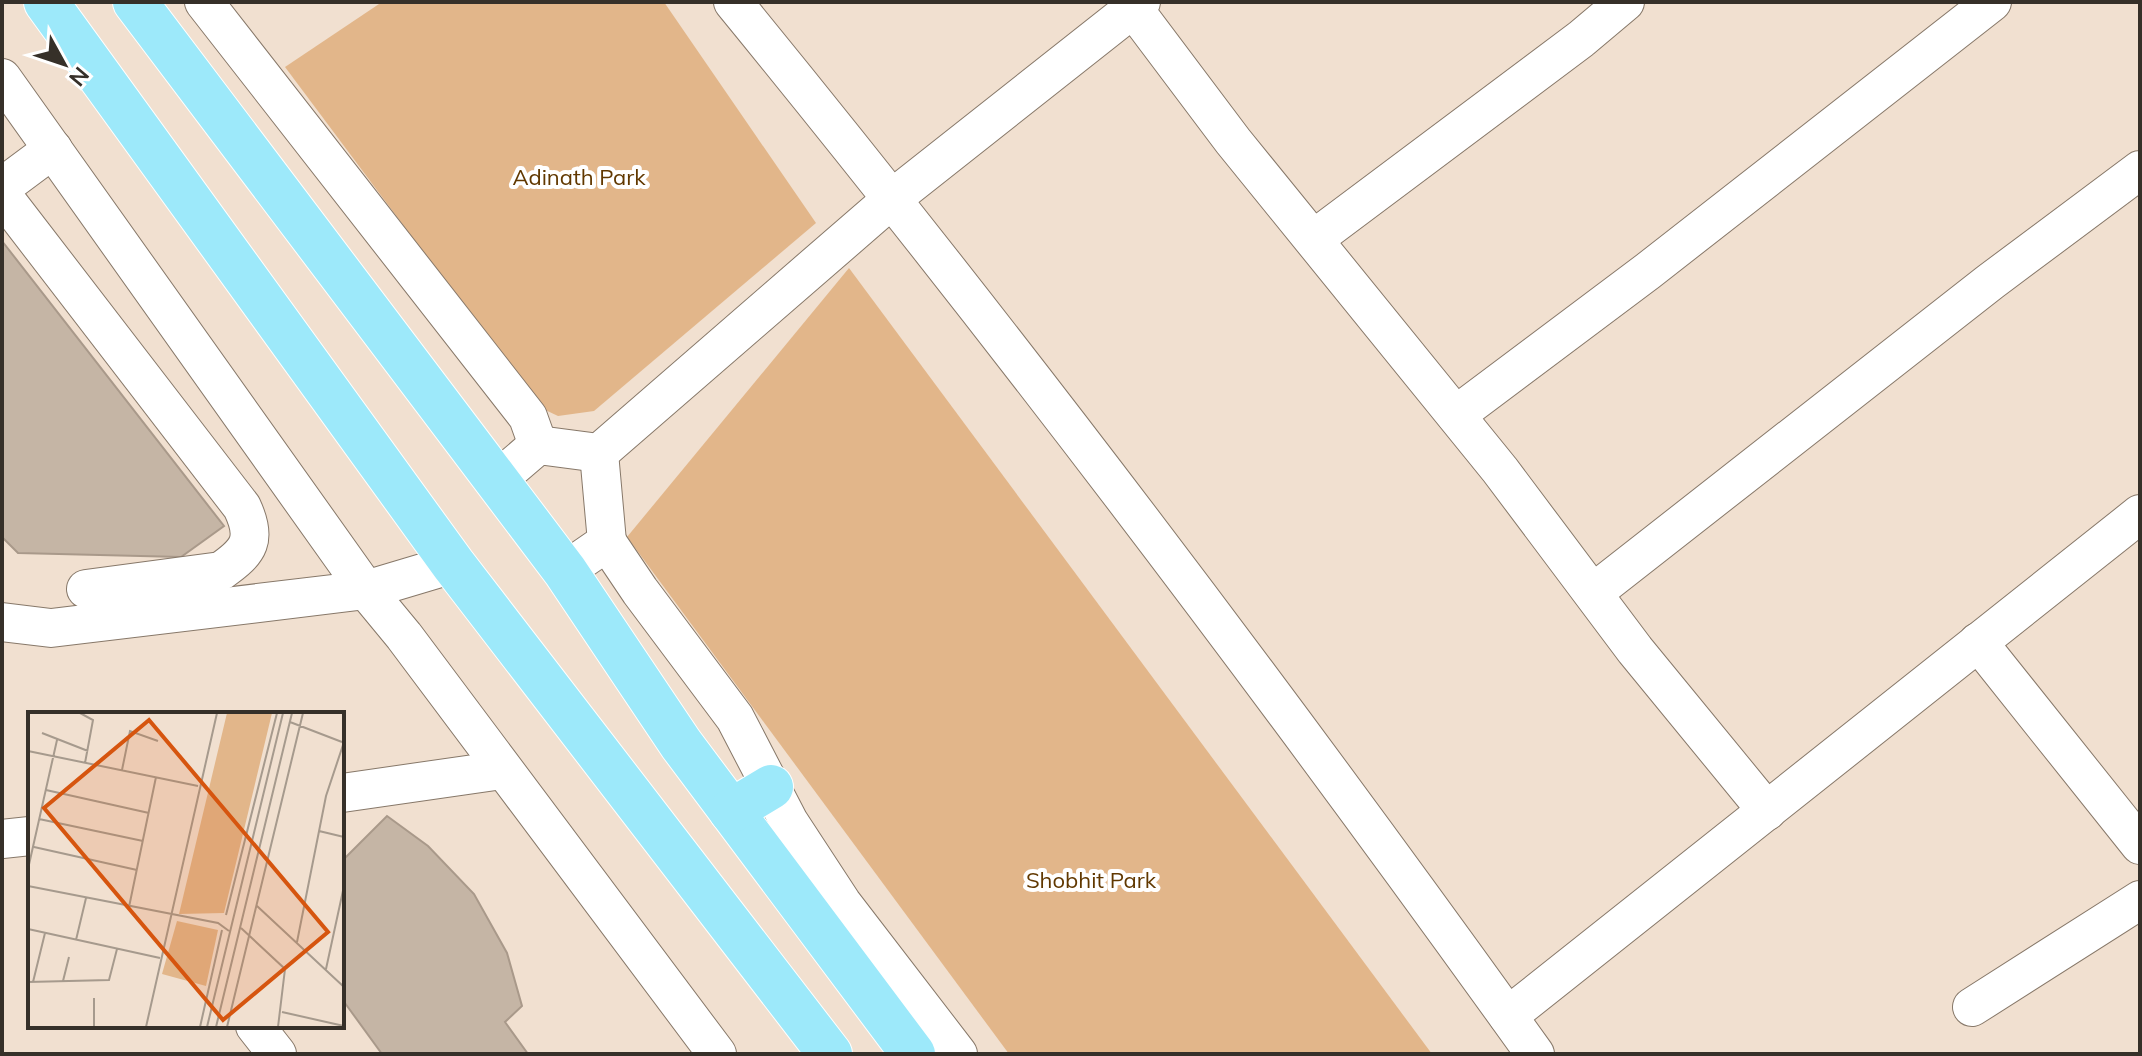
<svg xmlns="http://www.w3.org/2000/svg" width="2142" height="1056" viewBox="0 0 2142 1056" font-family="Mulish,sans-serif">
	<rect width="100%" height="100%" fill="#f1e0d0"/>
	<g fill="#e2b68a">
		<polygon points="382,2 664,2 816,223 594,411 558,416 539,407 285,67"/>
		<polygon points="849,268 1432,1054 1009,1054 627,537"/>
	</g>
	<g fill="#c5b5a5" stroke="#a9998a" stroke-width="2">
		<polygon points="2,241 224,526 181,557 18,553 2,537"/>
		<polygon points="387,816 428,846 474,894 507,953 522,1006 505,1022 528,1054 382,1054 342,999 342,861"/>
	</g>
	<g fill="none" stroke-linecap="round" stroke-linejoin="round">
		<defs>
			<g id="minor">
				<polyline points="204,2 528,417 538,445"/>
				<path d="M733 2C1012 343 1278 696 1535 1054"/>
				<polyline points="1133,8 1233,141 1500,470 1635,650 1767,811"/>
				<polyline points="2,78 366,590 404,636 717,1054"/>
				<polyline points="2,187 53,149"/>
				<path d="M2 195 242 507C257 539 250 551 221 571L86 589"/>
				<polyline points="1314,239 1581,39 1625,2"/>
				<polyline points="1456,415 1648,271 1992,2"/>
				<polyline points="496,481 538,445 599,453 893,198 1141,2"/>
				<polyline points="607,542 640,591 735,718 789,822 842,903 958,1054"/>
				<polyline points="565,571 607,542 599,453"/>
				<polyline points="1593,593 1990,282 2140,170"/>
				<polyline points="2,622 51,628 366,590 453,564"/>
				<polyline points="1978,642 2140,845"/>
				<polyline points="342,793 502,770"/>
				<polyline points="2,839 30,836"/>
				<polyline points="1972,1007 2140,900"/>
				<polyline points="1508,1016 2140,514"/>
				<polyline points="255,1026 277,1054"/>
			</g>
			<g id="major">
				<polyline points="46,2 453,564 830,1054"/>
				<polyline points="135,2 565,571 681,744 913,1054"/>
				<polyline points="731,811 771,787"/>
			</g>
		</defs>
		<use href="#minor" stroke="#877869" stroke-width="40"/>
		<use href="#major" stroke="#fff" stroke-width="46"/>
		<use href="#minor" stroke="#fff" stroke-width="38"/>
		<use href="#major" stroke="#9de9fa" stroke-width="44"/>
	</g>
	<g text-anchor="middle" stroke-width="8" stroke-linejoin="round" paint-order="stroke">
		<g font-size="22" fill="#613800" stroke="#fff">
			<text x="579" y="185">Adinath Park</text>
			<text x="1091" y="888">Shobhit Park</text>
		</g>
	</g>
	<g transform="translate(28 712)">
		<rect width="316" height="316" fill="#f1e0d0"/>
		<path d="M199 1H244L196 201 151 202ZM149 209 190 218 178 274 134 262Z" fill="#e2b68a"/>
		<path fill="none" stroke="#a69a8d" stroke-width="2" d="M52 1 65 8 57 51M262 10 314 30M14 21 60 39M0 39 170 74M94 58 102 19 130 29M18 78 121 101M11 107 115 129M291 119 316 125M6 135 109 158M0 157 29 28M0 174 190 211 201 219M229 194 316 275M101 195 128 65M198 203 249 1M213 216 257 257 250 315M0 217 132 246M48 228 58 186M269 230 298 84 316 30M298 257 316 174M35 269 41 245M0 270 81 268 89 237M5 270 17 221M254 300 316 314M66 315V286M118 315 189 1M172 315 194 218M179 315 255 1M188 315 264 1M199 315 275 1"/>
		<path fill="#d6550f" fill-opacity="0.15" stroke="#d6550f" stroke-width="4" d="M121 8 300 220 195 308 16 96Z"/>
		<rect width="316" height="316" fill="none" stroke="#363029" stroke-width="4"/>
	</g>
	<rect width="2142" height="1056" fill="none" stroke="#363029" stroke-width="8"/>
	<g transform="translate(64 64) rotate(130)" stroke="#ffffff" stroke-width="6" paint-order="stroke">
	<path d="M0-6L14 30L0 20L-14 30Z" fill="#363029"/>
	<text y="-12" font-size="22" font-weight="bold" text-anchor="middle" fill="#363029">N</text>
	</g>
</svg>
